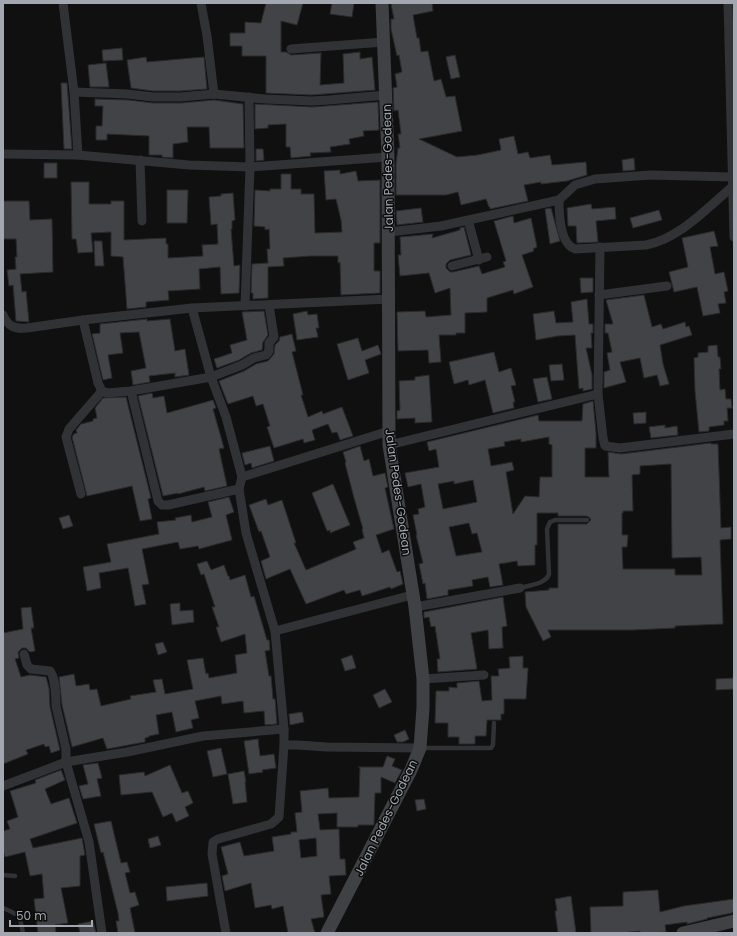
<svg xmlns="http://www.w3.org/2000/svg" width="737" height="936" viewBox="0 0 737 936" font-family="Poppins,sans-serif">
	<rect width="100%" height="100%" fill="#101011"/>
	<g fill="#414346" stroke="#2a2a2c" fill-rule="evenodd">
		<polygon points="266,3 303,3 297,25 281,21 281,52 286,52 291,55 321,53 320,85 344,83 343,54 360,52 360,59 372,57 375,90 312,95 266,93 266,56 242,56 242,46 230,46 230,33 245,33 245,22 261,23"/>
		<polygon points="332,3 354,3 352,17 330,14"/>
		<polygon points="396,3 432,3 433,11 413,15 417,38 419,38 421,52 428,51 434,81 441,79 446,97 455,96 462,131 419,139 457,157 478,155 501,150 499,139 514,136 518,154 528,152 530,158 550,155 552,165 586,162 587,175 567,181 541,184 541,182 524,185 528,201 490,209 490,207 489,207 486,199 461,205 458,192 446,195 396,195 396,163 398,148 400,148 398,134 401,134 398,110 394,111 393,88 397,87 395,74 402,72 399,55 397,56 391,29 391,19 394,19 391,4"/>
		<polygon points="122,48 123,60 103,61 102,50"/>
		<polygon points="455,55 460,77 451,79 446,57"/>
		<polygon points="146,57 147,62 204,57 207,89 180,91 153,91 131,88 127,60"/>
		<polygon points="106,63 109,87 90,87 88,65"/>
		<polygon points="61,83 67,83 72,149 64,149"/>
		<polygon points="95,99 128,100 153,103 181,103 214,100 243,104 244,148 210,148 209,127 187,127 188,142 173,144 173,158 162,157 162,155 149,155 149,136 107,134 107,140 96,140 96,126 102,126 103,106 95,106"/>
		<polygon points="378,102 379,130 363,131 364,136 349,139 350,144 330,147 331,152 310,153 311,156 291,158 290,147 286,147 286,124 268,125 268,128 255,129 255,104 312,107"/>
		<polygon points="256,149 263,149 264,160 256,161"/>
		<polygon points="634,158 635,170 623,171 622,160"/>
		<rect x="44" y="163" width="13" height="15"/>
		<polygon points="340,170 340,174 356,171 358,181 380,180 380,243 374,243 374,271 380,271 380,293 341,295 340,262 338,263 338,256 310,256 283,258 284,266 268,267 268,298 253,299 253,293 251,293 252,264 268,263 267,249 270,249 269,229 265,230 265,227 254,226 255,190 270,191 270,189 281,189 281,174 291,174 291,189 301,189 301,194 314,194 315,233 342,232 341,220 336,199 326,200 324,171"/>
		<polygon points="71,182 89,182 89,204 111,204 111,201 124,201 124,240 166,238 166,244 168,244 168,258 203,256 202,245 218,244 217,224 211,225 209,197 221,196 221,194 233,193 235,220 232,221 232,229 231,229 234,266 240,265 239,293 221,294 220,267 199,269 200,289 168,291 169,300 146,302 146,307 127,309 123,257 111,256 111,232 91,233 93,252 78,253 76,239 72,239"/>
		<polygon points="167,190 188,190 187,223 167,223"/>
		<polygon points="3,201 29,201 30,220 52,219 53,272 20,274 22,292 26,291 29,322 16,321 13,285 9,286 7,270 16,269 15,257 17,257 16,239 3,239"/>
		<polygon points="591,204 592,209 615,207 616,219 596,221 598,242 577,243 576,226 568,226 567,208"/>
		<polygon points="421,208 423,222 397,225 396,211"/>
		<polygon points="551,208 560,241 550,244 545,209"/>
		<polygon points="659,210 662,220 633,228 630,218"/>
		<polygon points="513,216 514,223 531,218 537,247 533,249 534,251 522,255 533,287 514,294 513,290 487,298 487,312 465,313 465,333 456,333 456,335 439,335 441,362 429,363 428,350 398,351 397,312 425,311 426,317 451,315 450,288 435,293 429,273 400,276 398,255 401,255 400,237 433,234 432,238 460,230 460,228 464,227 471,255 450,260 446,264 446,268 450,272 453,272 479,266 482,274 505,267 503,262 506,261 494,221"/>
		<polygon points="714,231 718,246 710,247 715,274 724,272 728,291 724,292 726,303 718,304 720,313 703,316 697,287 674,292 669,272 688,267 682,238"/>
		<polygon points="94,241 102,241 104,266 95,266"/>
		<polygon points="580,278 593,278 593,292 581,293"/>
		<polygon points="644,295 652,327 661,324 663,329 685,322 686,327 689,326 692,335 660,345 663,364 669,384 660,386 657,375 644,378 640,358 620,362 626,382 604,388 604,372 610,370 607,353 612,352 608,333 605,333 605,324 613,324 606,300"/>
		<polygon points="587,299 589,324 593,324 593,333 591,333 592,348 586,348 592,375 592,389 583,391 583,388 579,389 575,335 558,336 536,340 533,314 554,311 556,323 573,322 571,302"/>
		<polygon points="264,311 268,335 263,342 262,350 251,353 239,360 217,368 214,359 232,353 230,345 247,340 242,312"/>
		<polygon points="307,311 308,315 317,314 319,328 316,328 318,337 297,340 293,314"/>
		<polygon points="147,319 147,321 170,319 175,351 185,349 189,375 175,377 175,373 149,376 150,382 133,385 131,371 146,368 139,332 120,333 123,353 108,355 112,378 103,380 92,334 100,333 100,324"/>
		<polygon points="292,334 296,351 292,352 303,395 301,395 308,417 322,411 323,414 342,407 353,436 340,440 337,432 332,433 328,424 312,430 315,440 304,443 303,439 274,448 267,427 270,426 263,404 256,406 253,396 228,404 219,381 244,371 256,364 268,361 274,354 275,345 279,341 280,337"/>
		<polygon points="358,338 362,351 378,345 381,354 365,360 369,373 348,380 337,344"/>
		<polygon points="717,345 718,357 720,357 721,369 719,369 720,390 725,389 726,399 731,399 732,408 727,408 728,421 724,421 724,425 709,427 709,431 699,432 695,391 694,358 698,357 698,353 708,352 708,346"/>
		<polygon points="494,352 499,372 511,368 516,385 511,386 515,402 513,402 514,408 493,413 485,380 469,385 468,380 454,384 449,362"/>
		<polygon points="562,364 564,380 551,381 549,365"/>
		<polygon points="429,375 432,422 415,423 415,418 397,419 397,411 400,410 399,381 415,380 415,377"/>
		<polygon points="547,377 552,399 538,402 533,379"/>
		<polygon points="152,393 153,398 164,396 167,413 213,400 216,408 213,409 224,448 219,449 227,486 205,491 204,487 178,494 178,493 163,496 138,396"/>
		<polygon points="126,397 151,498 148,499 152,519 140,521 132,486 87,496 72,437 74,434 77,433 76,430 81,424 93,421 93,419 97,418 95,408 103,398"/>
		<path d="M593 401 596 433V448H585V477H609L608 452 621 454 711 443V444H718L721 528 731 527V539L720 540 723 624 675 626V628L633 630H548L551 637 543 641 526 607 525 592 549 590V588H558V524H587L591 520 590 518 587 516H558V513H537V545H535V565L518 566 517 561 499 564 503 585 490 587 488 577 472 580 473 586 448 590V595L427 599 425 583 423 584 419 564 423 563 416 535H417L413 515 419 514 418 509 425 507 421 484 408 487 405 473 439 467 436 449 429 451 427 442 538 415 539 421H582L583 404ZM549 437V444L552 445V477H540L539 497 525 496 513 514 506 472 514 470 512 462 491 466 488 449 505 446 504 442 521 439V442ZM671 464 672 558 701 557 702 575H675V569H623L622 547H627L628 535H622V513H623V511H633L632 475 640 474V466ZM473 480 477 502 443 509 438 484 454 481V484ZM469 523 472 534 477 533 482 552 456 556 449 527Z"/>
		<polygon points="646,412 646,423 634,424 633,413"/>
		<polygon points="665,425 665,428 677,426 678,435 651,438 649,427"/>
		<polygon points="270,446 274,461 252,468 251,463 245,465 242,453"/>
		<polygon points="360,446 364,461 369,459 373,476 385,473 388,487 385,488 394,529 376,535 382,553 389,550 397,572 400,571 403,584 391,589 390,587 362,596 360,590 346,594 344,590 306,604 290,569 266,579 261,561 270,557 261,531 259,532 249,505 266,499 268,505 282,500 296,543 294,543 306,570 354,550 356,549 353,542 364,538 362,529 363,529 354,498 345,463 346,462 343,452"/>
		<polygon points="333,484 350,525 330,533 330,530 327,531 312,493"/>
		<polygon points="229,497 234,512 226,515 232,540 199,549 198,546 180,549 178,542 142,549 149,584 142,585 146,604 135,606 128,568 99,573 101,588 87,591 83,567 111,562 107,544 159,534 157,522 176,520 175,518 191,515 192,522 212,517 208,502"/>
		<polygon points="69,515 73,526 63,529 59,518"/>
		<polygon points="207,561 211,570 224,565 228,576 229,576 230,580 245,575 251,597 254,596 267,640 269,640 270,650 265,651 269,676 271,676 273,699 275,699 277,724 265,725 264,711 244,713 243,701 222,704 221,696 195,701 199,718 191,720 193,728 176,732 172,712 156,715 159,734 149,736 149,737 145,738 145,742 107,749 103,738 72,747 62,705 59,677 74,674 76,686 89,684 90,690 97,689 101,706 131,699 130,696 156,692 153,680 162,679 165,694 193,689 187,660 203,658 206,674 208,673 209,678 237,673 235,655 247,653 245,634 221,642 216,627 219,627 212,607 215,607 204,574 201,575 197,564"/>
		<polygon points="503,597 507,626 502,627 503,648 489,649 488,630 471,633 477,669 438,672 437,659 440,659 435,626 431,627 429,617 424,618 424,612"/>
		<polygon points="180,603 180,611 193,610 194,622 172,625 170,604"/>
		<polygon points="31,607 34,628 31,628 35,651 30,652 26,648 22,648 18,652 19,658 15,659 21,677 30,675 46,677 49,688 50,707 60,750 51,753 49,746 45,747 44,744 26,750 28,754 3,764 3,633 23,629 21,608"/>
		<polygon points="163,642 167,652 158,655 155,644"/>
		<polygon points="352,655 356,668 345,671 341,659"/>
		<polygon points="523,656 523,668 528,668 526,699 504,699 504,714 501,714 501,720 487,720 486,736 475,736 475,744 459,744 459,737 448,737 448,723 435,723 436,691 449,691 449,687 457,688 457,683 479,681 482,701 492,700 491,676 499,676 498,669 510,668 509,657"/>
		<polygon points="734,678 734,689 716,690 716,679"/>
		<polygon points="385,689 392,702 379,708 373,695"/>
		<polygon points="302,712 304,722 290,725 289,714"/>
		<polygon points="405,730 409,739 403,742 397,742 394,735"/>
		<polygon points="258,739 260,756 274,754 276,768 262,770 263,772 249,774 244,741"/>
		<polygon points="221,748 227,774 213,777 207,751"/>
		<path d="M387 756 395 759 392 766 402 770 395 783 381 777V793H375L374 825H358V827H337V813L318 814 320 830 339 829 340 859H345L346 875 329 876 331 894 321 895 324 917 311 919 315 933H288L283 906 272 909 271 905 255 908 251 883 225 891 222 876 228 874 221 847 240 842 244 856 274 851 272 837 291 834V832H297L295 813 302 812 300 791 328 788 329 798 359 797 360 767H358H383ZM316 838 317 856 301 858 299 840Z"/>
		<polygon points="98,763 102,778 97,779 101,796 83,799 79,786 88,784 83,765"/>
		<polygon points="170,765 182,793 188,791 193,803 185,807 189,816 176,822 172,813 163,817 152,792 121,795 119,775 144,772 145,776"/>
		<polygon points="61,770 65,780 45,789 51,804 69,798 77,823 30,839 33,848 82,838 85,855 80,856 80,886 61,888 68,923 55,925 56,933 38,933 34,899 44,898 42,874 30,876 25,852 5,857 3,851 3,831 10,829 7,821 18,817 10,791 36,783 35,780"/>
		<polygon points="244,771 246,782 245,782 247,802 233,804 228,774"/>
		<polygon points="424,799 426,809 417,811 415,800"/>
		<polygon points="111,821 121,863 127,862 130,872 125,873 130,893 135,892 139,905 130,908 135,933 118,933 116,921 119,921 118,913 103,852 101,853 94,824"/>
		<polygon points="158,836 161,845 150,848 148,839"/>
		<polygon points="207,883 208,896 167,901 166,887"/>
		<polygon points="658,890 660,912 684,906 734,899 734,912 732,912 732,913 707,918 707,919 687,924 687,922 665,925 666,932 640,933 640,931 620,933 591,933 590,907 623,906 623,892"/>
		<polygon points="571,896 576,933 558,933 555,911 557,911 555,899"/>
		<polygon points="93,921 96,933 80,933 78,924"/>
	</g>
	<g fill="none" stroke-linecap="round" stroke-linejoin="round">
		<g stroke="#313235" stroke-width="4.5">
			<path d="M520 588C530 585 546 584 549 574L547 529 550 522 555 520H587"/>
			<polyline points="422,748 491,748 493,745 494,723"/>
			<polyline points="3,875 15,876"/>
			<path d="M3 908C20 915 20 915 23 933"/>
		</g>
		<g stroke="#313235" stroke-width="9">
			<polyline points="63,3 74,92 78,155"/>
			<polyline points="201,3 207,36 214,94"/>
			<polyline points="728,3 734,237"/>
			<polyline points="291,49 384,42"/>
			<polyline points="74,92 128,94 153,97 180,97 214,94 265,99 312,101 329,100 386,95"/>
			<polyline points="3,154 78,155 189,165 250,167 388,157"/>
			<polyline points="140,160 142,221"/>
			<path d="M732 177 651 175 595 179 575 185 559 200C559 214 560 244 575 249L646 245C679 239 707 208 732 187"/>
			<polyline points="468,220 479,260"/>
			<polyline points="389,232 441,226 559,200"/>
			<polyline points="600,247 598,394 603,438 605,446 620,448 734,434"/>
			<polyline points="452,266 487,257"/>
			<polyline points="599,295 667,286"/>
			<polyline points="245,306 250,167 249,97"/>
			<polyline points="192,308 211,377 226,417 242,477 239,489 246,533 275,631 284,729 284,745 298,745 327,747 420,748"/>
			<path d="M3 315C8 327 15 329 27 328L83 320 192 308 389 299"/>
			<polyline points="83,320 98,383 102,391 107,393 131,391 211,377 242,365 254,358 266,355 269,351 269,343 274,337 269,305"/>
			<polyline points="131,391 158,501 162,505 168,505 239,489"/>
			<polyline points="389,445 598,394"/>
			<polyline points="242,477 389,431"/>
			<polyline points="81,494 66,437 69,429 102,391"/>
			<polyline points="415,607 520,588"/>
			<polyline points="275,631 412,595"/>
			<path d="M24 654 27 665 31 669 50 671C55 677 56 697 56 706L66 749V762L89 842 102 933"/>
			<polyline points="423,679 484,675"/>
			<polyline points="3,786 66,762 127,752 203,736 284,729"/>
			<polyline points="226,933 212,854 213,842 218,839 271,824 279,817 284,745"/>
		</g>
		<g stroke="#3f4145" stroke-width="13">
			<polyline points="327,933 411,770 420,748 423,708 423,679 415,607 389,445 388,157 382,3"/>
			<polyline points="683,933 734,921"/>
		</g>
	</g>
	<g text-anchor="middle" stroke-width="3" stroke-linejoin="round" paint-order="stroke">
		<g font-size="12" fill="#a2a7b0" stroke="#0b0b0c">
			<text transform="translate(388 168) rotate(-91)" y="4">Jalan Pedes-Godean</text>
			<text transform="translate(398 492) rotate(82)" y="4">Jalan Pedes-Godean</text>
			<text transform="translate(386 818) rotate(-64)" y="4">Jalan Pedes-Godean</text>
		</g>
	</g>
	<rect width="737" height="936" fill="none" stroke="#a2a7b0" stroke-width="8"/>
	<path d="M10 920v6h82v-6" fill="none" stroke="#a2a7b0" stroke-width="2"/>
	<text x="16" y="920" font-size="12" fill="#a2a7b0" stroke="#0b0b0c" stroke-width="3" paint-order="stroke">50 m</text>
</svg>
